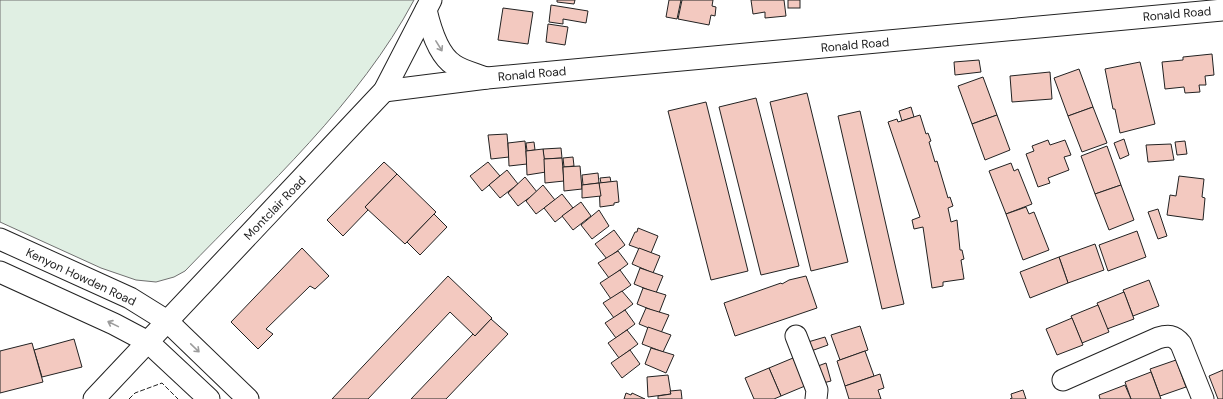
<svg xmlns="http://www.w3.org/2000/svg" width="1223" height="399" viewBox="0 0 1223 399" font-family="'DM Sans',sans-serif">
	<rect width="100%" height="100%" fill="#fff"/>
	<path fill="#e0efe3" stroke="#6f6f6f" d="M0 0H414C360 102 265 188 185 271L174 277 156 282 136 280 101 268 0 222Z"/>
	<g fill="#f3c9c0" stroke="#222">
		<polygon points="557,0 575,0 574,4 557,2"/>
		<polygon points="669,0 681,0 677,19 666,17"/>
		<polygon points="682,0 713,0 712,6 716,7 715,16 711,15 709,25 678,19"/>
		<polygon points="751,0 784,0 786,16 765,18 765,12 753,14"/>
		<rect x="788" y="0" width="12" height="8"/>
		<polygon points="551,5 588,11 586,23 563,19 563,24 549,22"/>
		<polygon points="503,8 533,12 528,44 498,40"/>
		<polygon points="548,24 568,27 565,45 546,42"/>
		<polygon points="1212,54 1214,75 1205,76 1206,85 1199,85 1200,92 1185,93 1184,87 1165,89 1162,62 1183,60 1183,57"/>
		<polygon points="979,60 981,72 955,75 954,62"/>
		<polygon points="1140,62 1155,124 1120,133 1115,109 1113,109 1105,69"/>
		<polygon points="1079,69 1093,107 1068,116 1054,78"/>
		<polygon points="1050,72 1052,99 1012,102 1010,76"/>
		<polygon points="983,77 997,115 972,124 958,86"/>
		<polygon points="807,93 848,262 811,271 770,102"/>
		<polygon points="756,98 799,266 761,275 719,107"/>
		<polygon points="706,102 748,271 711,280 668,111"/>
		<polygon points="911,107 914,117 902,121 899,111"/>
		<polygon points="1093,107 1107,143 1082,152 1068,116"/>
		<polygon points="860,111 904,304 882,309 838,116"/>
		<polygon points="920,115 926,134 928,133 931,141 929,142 935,162 937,161 948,198 950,197 953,206 948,208 951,222 957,220 960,250 962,250 964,259 961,260 964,279 943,282 943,286 932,288 923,227 914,229 912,220 920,217 888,122 897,119 898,122"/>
		<polygon points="997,115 1010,150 985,160 972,124"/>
		<polygon points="507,134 509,157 491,159 488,135"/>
		<polygon points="1124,139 1129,155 1120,159 1114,143"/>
		<polygon points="1048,140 1050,145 1065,140 1071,155 1064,157 1069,170 1048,178 1050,183 1038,187 1026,154 1034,151 1032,146"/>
		<polygon points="525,141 527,164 509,166 508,143"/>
		<polygon points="1185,141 1187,154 1177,155 1175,142"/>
		<polygon points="534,142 535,150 527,151 526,143"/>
		<polygon points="1171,144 1174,160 1148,162 1146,145"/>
		<polygon points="1107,146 1121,185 1095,194 1081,156"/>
		<polygon points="561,148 562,158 544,159 543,149"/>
		<polygon points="543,149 546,172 527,175 526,151"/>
		<polygon points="573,157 574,166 564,167 563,158"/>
		<polygon points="562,158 564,181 545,183 544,159"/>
		<polygon points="384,162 397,174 365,207 368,210 343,236 327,220"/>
		<polygon points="488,162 500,176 482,191 470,176"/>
		<polygon points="1011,163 1014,171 1018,169 1032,204 1006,214 989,171"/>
		<polygon points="580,166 582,189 564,191 563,167"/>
		<polygon points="507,170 518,184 500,198 489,185"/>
		<polygon points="598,173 599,183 583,185 582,175"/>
		<polygon points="397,174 436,212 405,244 365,207"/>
		<polygon points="1179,176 1204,179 1202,197 1205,198 1203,220 1167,215 1170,195 1176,196"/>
		<polygon points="525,177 537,192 518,206 508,193"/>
		<polygon points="610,177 611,182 601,183 600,178"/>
		<polygon points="617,181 619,202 614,203 614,205 600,207 599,183"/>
		<polygon points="599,183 601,196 582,198 582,185"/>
		<polygon points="543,185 555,200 536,214 526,201"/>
		<polygon points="1121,185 1134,220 1109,230 1095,194"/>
		<polygon points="562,194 573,208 555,222 544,208"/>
		<polygon points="581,202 591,216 573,230 562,216"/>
		<polygon points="1026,207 1029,214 1034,212 1049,250 1023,260 1006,214"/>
		<polygon points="1158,209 1167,236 1158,239 1148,212"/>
		<polygon points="599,210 609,226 592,239 581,225"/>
		<polygon points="434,214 447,227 420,255 407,242"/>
		<polygon points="638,228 658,236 651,253 629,245 635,232 637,232"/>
		<polygon points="614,230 625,245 607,259 595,244"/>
		<polygon points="1137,231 1146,257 1108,271 1099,245"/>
		<polygon points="1095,244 1104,270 1068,283 1059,257"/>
		<polygon points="302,248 329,276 315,289 310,286 266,329 273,334 258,349 231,322"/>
		<polygon points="639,248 660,256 653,273 632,264"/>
		<polygon points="618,251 628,264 609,278 598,263"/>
		<polygon points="1059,257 1068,283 1030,298 1020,272"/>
		<polygon points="640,268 663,276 656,293 634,284"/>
		<polygon points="620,270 631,285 611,299 600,283"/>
		<polygon points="448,276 492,318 475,336 450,312 368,399 332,399"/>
		<polygon points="806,276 817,308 735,336 724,303 781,283 782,284 789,280"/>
		<polygon points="1149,280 1159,306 1133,316 1123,290"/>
		<polygon points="643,288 666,295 659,313 637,304"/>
		<polygon points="622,291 633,304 614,318 603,303"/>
		<polygon points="1124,292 1134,319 1107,329 1097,303"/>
		<polygon points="1098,305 1109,332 1082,343 1071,316"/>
		<polygon points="646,308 669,315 661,333 639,324"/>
		<polygon points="625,310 635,324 616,338 605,323"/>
		<polygon points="1072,318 1083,345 1057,355 1046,329"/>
		<polygon points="491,319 508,334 446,399 411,399 473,334 475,336"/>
		<polygon points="860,326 868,350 840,360 831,335"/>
		<polygon points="648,327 671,335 663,352 642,344"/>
		<polygon points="627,330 638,344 619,358 608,343"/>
		<polygon points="825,337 828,345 811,351 808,342"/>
		<polygon points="74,339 82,367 42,377 34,350"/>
		<polygon points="32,343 43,382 0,393 0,351"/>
		<polygon points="651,348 674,355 666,373 645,364"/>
		<polygon points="630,350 640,364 622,378 611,363"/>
		<polygon points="865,351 874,376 845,386 837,361"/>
		<polygon points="793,358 805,386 781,396 769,368"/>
		<polygon points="1176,360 1186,387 1160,396 1150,369"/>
		<polygon points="826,363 831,381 823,383 818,366"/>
		<polygon points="769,368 781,396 774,399 754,399 745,378"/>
		<polygon points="1223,370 1223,399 1218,399 1209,376"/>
		<polygon points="1151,372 1161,399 1131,399 1125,382"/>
		<polygon points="880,374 884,388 878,390 881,399 849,399 845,386"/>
		<polygon points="668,375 671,394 648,397 647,377"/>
		<polygon points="1125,385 1131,399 1100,399 1099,395"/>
		<polygon points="681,390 682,399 658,399 658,396 671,394 670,391"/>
		<polygon points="1023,390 1026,399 1010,399 1012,398 1011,394"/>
		<polygon points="626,393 631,395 632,393 645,399 624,399"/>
	</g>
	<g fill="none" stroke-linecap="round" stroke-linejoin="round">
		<defs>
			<g id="minor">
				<path d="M426 10C430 27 438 55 454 65 463 71 476 74 486 78"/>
				<polyline points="384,91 487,78 1223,10"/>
				<polyline points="0,239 130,298 167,321 248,399"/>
				<polyline points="0,272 114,324 148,342 209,399"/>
				<polyline points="796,336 817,390 816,399"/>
				<path d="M1063 380 1158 338C1168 335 1174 335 1181 344L1203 399"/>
				<polyline points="94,399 384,91 431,0"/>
			</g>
		</defs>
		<use href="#minor" stroke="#222" stroke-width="23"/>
		<use href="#minor" stroke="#fff" stroke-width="21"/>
		<polyline stroke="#222" stroke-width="1" stroke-dasharray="5 2" stroke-linecap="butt" points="129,399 135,393 162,383 178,399"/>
	</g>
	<defs><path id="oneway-shaft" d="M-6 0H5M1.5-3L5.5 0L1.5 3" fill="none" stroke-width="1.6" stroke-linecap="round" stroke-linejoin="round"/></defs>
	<g stroke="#9c9c9c">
		<use href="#oneway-shaft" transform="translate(439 46) rotate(58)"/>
		<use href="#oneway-shaft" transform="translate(113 324) rotate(-154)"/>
		<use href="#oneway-shaft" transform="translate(195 348) rotate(44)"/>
	</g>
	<g text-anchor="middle" stroke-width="3" stroke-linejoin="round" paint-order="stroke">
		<g font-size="12" fill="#222" stroke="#fff">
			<text transform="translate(1177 14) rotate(-5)" y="4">Ronald Road</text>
			<text transform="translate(855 45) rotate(-5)" y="4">Ronald Road</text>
			<text transform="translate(532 74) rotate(-5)" y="4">Ronald Road</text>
			<text transform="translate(275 208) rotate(-46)" y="4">Montclair Road</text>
			<text transform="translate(81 277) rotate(25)" y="4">Kenyon Howden Road</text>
		</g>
	</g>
</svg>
